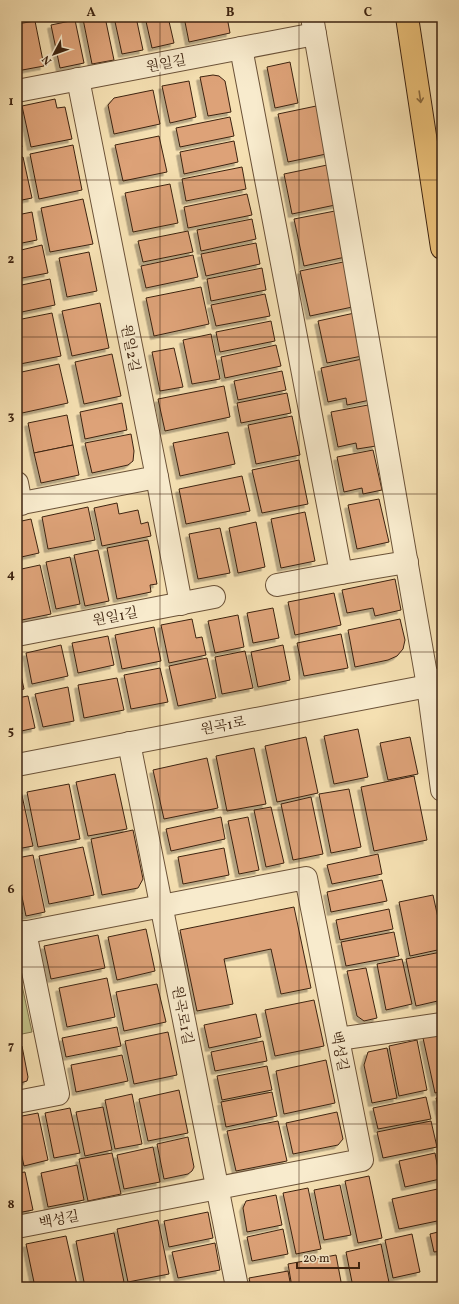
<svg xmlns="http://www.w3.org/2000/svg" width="459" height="1304" viewBox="0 0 459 1304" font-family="Vollkorn,'Noto Serif KR',serif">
	<defs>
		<filter id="shadow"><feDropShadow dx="-3.5" dy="3.5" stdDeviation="0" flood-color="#0004"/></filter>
	</defs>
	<rect width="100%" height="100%" fill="#f5e0b2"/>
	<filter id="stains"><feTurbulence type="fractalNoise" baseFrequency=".005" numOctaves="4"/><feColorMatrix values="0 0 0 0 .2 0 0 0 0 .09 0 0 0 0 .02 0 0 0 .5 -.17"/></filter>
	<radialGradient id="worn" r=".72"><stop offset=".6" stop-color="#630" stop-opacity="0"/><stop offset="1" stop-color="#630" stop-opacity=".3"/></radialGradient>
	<polygon fill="#c1c188" stroke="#7f724c" points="17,962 32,1032 17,1035"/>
	<g fill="#dda278" stroke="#3d2310" filter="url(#shadow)">
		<polygon points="93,17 105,17 114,60 92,64 83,19"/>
		<polygon points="114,17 136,17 143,50 122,54"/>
		<polygon points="145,17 168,17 174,43 152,48"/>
		<polygon points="184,17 227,17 230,33 189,42"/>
		<polygon points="75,20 84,63 60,68 51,25"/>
		<polygon points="35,21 44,66 17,71 17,24"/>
		<polygon points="290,62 298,103 275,108 267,67"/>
		<polygon points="213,75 219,76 225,81 231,112 208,116 200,77"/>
		<polygon points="189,81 196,117 170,123 162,86"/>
		<polygon points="153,90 160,124 114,134 108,105 114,98"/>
		<polygon points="55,99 57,108 65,107 72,139 31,147 22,106"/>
		<polygon points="321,105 331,153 288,162 278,114"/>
		<polygon points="230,117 234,136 180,147 176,128"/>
		<polygon points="17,125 22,147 17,148"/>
		<polygon points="159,136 167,172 123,181 115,145"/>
		<polygon points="234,141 238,162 184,174 180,152"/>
		<polygon points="73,145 82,190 39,199 30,154"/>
		<polygon points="23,157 32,198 17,201 17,158"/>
		<polygon points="332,164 340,204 292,214 284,174"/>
		<polygon points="242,167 246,189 186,201 182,179"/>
		<polygon points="170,184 178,223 133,232 125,193"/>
		<polygon points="247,194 252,215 188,228 184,207"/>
		<polygon points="83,199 93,244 50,252 41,208"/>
		<polygon points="340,210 350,256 304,266 294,219"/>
		<polygon points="32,212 37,240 17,244 17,215"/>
		<polygon points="252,219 256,239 201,251 197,230"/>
		<polygon points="188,231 193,252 143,262 138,241"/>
		<polygon points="256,243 260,264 206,276 201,254"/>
		<polygon points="42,245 48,273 17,279 17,251"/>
		<polygon points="89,252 97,291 67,297 59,258"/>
		<polygon points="193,255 198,277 146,288 141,266"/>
		<polygon points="348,261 357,306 310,316 300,271"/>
		<polygon points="262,268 266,290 211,301 207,279"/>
		<polygon points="50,279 55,305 17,313 17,286"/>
		<polygon points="201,287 209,324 154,336 146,298"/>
		<polygon points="265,294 270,316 216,326 211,305"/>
		<polygon points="100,303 109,348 72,356 62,311"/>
		<polygon points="359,312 367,355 327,363 318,321"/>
		<polygon points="52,313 61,356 20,364 17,349 17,320"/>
		<polygon points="271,321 275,341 220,352 216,332"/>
		<polygon points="211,334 220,379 192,384 183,340"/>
		<polygon points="276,345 281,366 225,378 221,357"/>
		<polygon points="174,348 183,387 160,391 152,352"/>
		<polygon points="112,354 121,396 84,404 75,362"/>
		<polygon points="362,359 370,400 347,405 346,398 328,402 321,368"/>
		<polygon points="59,364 68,403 22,413 17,391 17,373"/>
		<polygon points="282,371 286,390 238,400 234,381"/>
		<polygon points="224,386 230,417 165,431 158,399"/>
		<polygon points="287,393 291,413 241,423 237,403"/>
		<polygon points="122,403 127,430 85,439 80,412"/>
		<polygon points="368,405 376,446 357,449 356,443 338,447 331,412"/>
		<polygon points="67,415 73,445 34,453 28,423"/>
		<polygon points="292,416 300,455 256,464 248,425"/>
		<polygon points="228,432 235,464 180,476 173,443"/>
		<polygon points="131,434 134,451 133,461 128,465 92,473 85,443"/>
		<polygon points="73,445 79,475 41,483 34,453"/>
		<polygon points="373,450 382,490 363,494 362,488 344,492 337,457"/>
		<polygon points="299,460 308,504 262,513 252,470"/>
		<polygon points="242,476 250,511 186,524 179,489"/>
		<polygon points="379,499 389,542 357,549 348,505"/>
		<polygon points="117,503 119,514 138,510 141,524 148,522 151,536 102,546 94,508"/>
		<polygon points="88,507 95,540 48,549 42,517"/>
		<polygon points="305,512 315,561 281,568 271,519"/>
		<polygon points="31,519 39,553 17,558 17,522"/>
		<polygon points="256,522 265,567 238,573 229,528"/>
		<polygon points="220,528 230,573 198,579 189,534"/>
		<polygon points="148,540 157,584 150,585 151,592 117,599 107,548"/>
		<polygon points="98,550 109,601 85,606 74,555"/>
		<polygon points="70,557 80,604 56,609 46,562"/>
		<polygon points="40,565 51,614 17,621 17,570"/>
		<polygon points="395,579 401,610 375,616 373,608 347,613 342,590"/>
		<polygon points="334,593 341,625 295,635 288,602"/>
		<polygon points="273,608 279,638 253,643 247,613"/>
		<polygon points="238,615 244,647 215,653 208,621"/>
		<polygon points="192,619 196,638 202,637 206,655 169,663 161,625"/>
		<polygon points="400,619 405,640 403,649 397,656 388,660 355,667 348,630"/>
		<polygon points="154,627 161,661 122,669 115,635"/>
		<polygon points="341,634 348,668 304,676 297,643"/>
		<polygon points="108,636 114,665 78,673 72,643"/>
		<polygon points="61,645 68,676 32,684 26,653"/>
		<polygon points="283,645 290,680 258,687 251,652"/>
		<polygon points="245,651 253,688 222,694 215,657"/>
		<polygon points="17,658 24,689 17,691"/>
		<polygon points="207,658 216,698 178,706 169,666"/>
		<polygon points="160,668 168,702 131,709 124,675"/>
		<polygon points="117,678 124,710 84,718 78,685"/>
		<polygon points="68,687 74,721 43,727 35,694"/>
		<polygon points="28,696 35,728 17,732 17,698"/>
		<polygon points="358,729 368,777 334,784 324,736"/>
		<polygon points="306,737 318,793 277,802 265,746"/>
		<polygon points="410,737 418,774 388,780 380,743"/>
		<polygon points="254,748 266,804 227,811 216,756"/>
		<polygon points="207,758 218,808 164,819 153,770"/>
		<polygon points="115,774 127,829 88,836 76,782"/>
		<polygon points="414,776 427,840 374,851 361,787"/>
		<polygon points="69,784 80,839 38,847 27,792"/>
		<polygon points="349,789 361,847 331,853 319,794"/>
		<polygon points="17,791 21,791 33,846 17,849"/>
		<polygon points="311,797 323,854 293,860 281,804"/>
		<polygon points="271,807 284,863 266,867 254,810"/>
		<polygon points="221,817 225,839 171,851 166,829"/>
		<polygon points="248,817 259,870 239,874 228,821"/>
		<polygon points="133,830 143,879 138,888 102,895 91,839"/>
		<polygon points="83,847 94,895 49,904 39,856"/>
		<polygon points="224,848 229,875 183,884 178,857"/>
		<polygon points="378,854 382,874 332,884 327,865"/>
		<polygon points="33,855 45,912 26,916 17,873 17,858"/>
		<polygon points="382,880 387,901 331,912 327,892"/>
		<polygon points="17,891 22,914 17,915"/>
		<polygon points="433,895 442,936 442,949 410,956 399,902"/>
		<polygon points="294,907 311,988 281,994 271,949 224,959 233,1004 197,1011 180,930"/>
		<polygon points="389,909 393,929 340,940 336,920"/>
		<polygon points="146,929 155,971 117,980 108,937"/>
		<polygon points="394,932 399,956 346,966 341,942"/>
		<polygon points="98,935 105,968 51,979 44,946"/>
		<polygon points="441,952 442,1000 416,1006 406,959"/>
		<polygon points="402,959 412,1004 386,1010 377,964"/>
		<polygon points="366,968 377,1018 364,1021 357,1016 347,971"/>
		<polygon points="107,978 115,1017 67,1027 59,988"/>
		<polygon points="157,984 166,1022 124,1031 116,992"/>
		<polygon points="314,1000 324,1046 275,1056 265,1010"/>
		<polygon points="256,1014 261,1037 209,1048 204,1025"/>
		<polygon points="117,1027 121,1046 66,1057 62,1038"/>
		<polygon points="168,1032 177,1075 134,1084 125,1041"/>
		<polygon points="442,1034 442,1091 435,1093 423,1038"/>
		<polygon points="417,1040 427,1090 399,1096 389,1046"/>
		<polygon points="263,1041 267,1061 215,1071 211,1052"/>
		<polygon points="22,1046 28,1077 27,1081 17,1084 17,1047"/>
		<polygon points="387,1048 397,1098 372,1103 364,1065 368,1052"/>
		<polygon points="122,1055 128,1081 76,1092 71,1065"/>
		<polygon points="326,1060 335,1103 284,1114 276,1071"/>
		<polygon points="267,1066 272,1090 222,1100 217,1076"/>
		<polygon points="179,1090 188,1133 148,1141 139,1099"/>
		<polygon points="272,1092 277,1116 226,1127 221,1102"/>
		<polygon points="132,1094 142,1144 115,1149 105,1100"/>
		<polygon points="426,1097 431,1119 378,1129 373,1108"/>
		<polygon points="442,1097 442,1125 436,1098"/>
		<polygon points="103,1107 112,1150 85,1156 76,1112"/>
		<polygon points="70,1108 80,1153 54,1158 45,1113"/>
		<polygon points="337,1112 343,1139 338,1145 293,1154 286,1123"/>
		<polygon points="38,1113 48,1160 24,1166 17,1134 17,1117"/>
		<polygon points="278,1121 287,1161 236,1171 227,1131"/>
		<polygon points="431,1121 437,1147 383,1158 377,1132"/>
		<polygon points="188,1137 194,1167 192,1171 188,1174 164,1179 157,1144"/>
		<polygon points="153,1147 160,1182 124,1189 117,1155"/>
		<polygon points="112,1153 121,1194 88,1201 79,1159"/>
		<polygon points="435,1153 440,1179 405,1187 399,1161"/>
		<polygon points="77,1165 84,1200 48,1207 41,1173"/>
		<polygon points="25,1172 33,1210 17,1213 17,1173"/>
		<polygon points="369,1176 382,1238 358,1243 345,1181"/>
		<polygon points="340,1185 351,1235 324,1240 314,1190"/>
		<polygon points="308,1188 321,1249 296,1254 283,1193"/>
		<polygon points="442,1188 442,1220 399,1229 392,1199"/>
		<polygon points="276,1195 282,1225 247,1232 243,1208 246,1201"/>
		<polygon points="208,1212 213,1238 169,1247 164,1221"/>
		<polygon points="158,1220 169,1274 128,1282 117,1229"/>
		<polygon points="283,1229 288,1254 252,1261 247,1237"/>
		<polygon points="442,1231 442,1251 434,1252 430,1234"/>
		<polygon points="114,1233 124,1282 101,1287 85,1287 76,1241"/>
		<polygon points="412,1234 420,1272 393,1278 385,1240"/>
		<polygon points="66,1236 77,1285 69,1287 35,1287 26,1244"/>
		<polygon points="215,1243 220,1270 178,1278 172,1252"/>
		<polygon points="381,1244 390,1287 353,1287 346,1252"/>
		<polygon points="336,1255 342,1287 292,1287 288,1264"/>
		<polygon points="17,1266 21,1287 17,1287"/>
		<polygon points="288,1271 291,1287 251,1287 249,1278"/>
	</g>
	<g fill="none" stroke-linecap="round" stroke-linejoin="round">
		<defs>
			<g id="minor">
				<polyline points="312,17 428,686 442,790"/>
				<polyline points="241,48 341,573 277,585"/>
				<polyline points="17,91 315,34"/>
				<polyline points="157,477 181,604"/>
				<polyline points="17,483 21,504"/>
				<polyline points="17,504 157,477 78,79"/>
				<polyline points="341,573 407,562"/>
				<polyline points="17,635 214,597"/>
				<polyline points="129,743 237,1287"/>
				<polyline points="17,765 428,686 440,679"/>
				<polyline points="17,934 306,878 362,1160 17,1227"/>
				<polyline points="338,1039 442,1024"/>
				<polyline points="17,1102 58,1094 25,932"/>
			</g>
			<polyline id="major" points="407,17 442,248"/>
		</defs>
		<use href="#minor" stroke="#6b5238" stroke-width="24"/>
		<use href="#major" stroke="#3d2310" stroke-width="24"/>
		<use href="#minor" stroke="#f8ebcd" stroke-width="22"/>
		<use href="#major" stroke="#eac079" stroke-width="22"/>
	</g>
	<defs><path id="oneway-shaft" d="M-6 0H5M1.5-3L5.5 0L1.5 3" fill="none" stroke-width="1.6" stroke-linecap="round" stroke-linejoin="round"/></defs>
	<use stroke="#8b6a3f" href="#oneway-shaft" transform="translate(420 97) rotate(82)"/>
	<path fill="none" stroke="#3d2310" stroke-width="1" stroke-opacity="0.55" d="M160 17V1287M299 17V1287M17 180H442M17 337H442M17 494H442M17 652H442M17 810H442M17 967H442M17 1124H442"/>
	<g text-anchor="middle" stroke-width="4" stroke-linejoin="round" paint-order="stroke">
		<g font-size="14" fill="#3d2310" stroke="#f8ebcd">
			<text transform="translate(166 63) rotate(-11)" y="5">원일길</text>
			<text transform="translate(131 348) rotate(79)" y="5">원일2길</text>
			<text transform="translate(115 616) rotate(-11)" y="5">원일1길</text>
			<text transform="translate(223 725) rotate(-11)" y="5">원곡1로</text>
			<text transform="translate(183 1015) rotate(79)" y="5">원곡로1길</text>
			<text transform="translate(340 1051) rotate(79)" y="5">백성길</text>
			<text transform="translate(59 1219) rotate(-11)" y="5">백성길</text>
		</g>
	</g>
	<rect width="459" height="1304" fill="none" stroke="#f5e0b2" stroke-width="44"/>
	<g transform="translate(54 54) rotate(229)" stroke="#f8ebcd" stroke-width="3" paint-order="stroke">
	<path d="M0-3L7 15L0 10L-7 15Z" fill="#3d2310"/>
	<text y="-6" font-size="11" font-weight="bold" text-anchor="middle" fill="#3d2310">N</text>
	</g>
	<path d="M297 1262v6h62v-6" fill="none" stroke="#3d2310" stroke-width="2"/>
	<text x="303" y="1262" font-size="12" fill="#3d2310" stroke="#f8ebcd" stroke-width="3" paint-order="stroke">20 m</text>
	<rect x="22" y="22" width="415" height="1260" fill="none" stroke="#3d2310" stroke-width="1.5"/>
	<g font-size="13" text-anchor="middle" font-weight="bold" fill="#3d2310">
		<text x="91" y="16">A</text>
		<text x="230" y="16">B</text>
		<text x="368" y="16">C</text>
		<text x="11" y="105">1</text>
		<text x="11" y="263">2</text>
		<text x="11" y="420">3</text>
		<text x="11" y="578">4</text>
		<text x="11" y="735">5</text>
		<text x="11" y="893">6</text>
		<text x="11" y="1050">7</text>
		<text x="11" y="1208">8</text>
	</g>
	<rect width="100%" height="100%" filter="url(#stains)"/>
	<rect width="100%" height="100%" fill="url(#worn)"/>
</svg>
